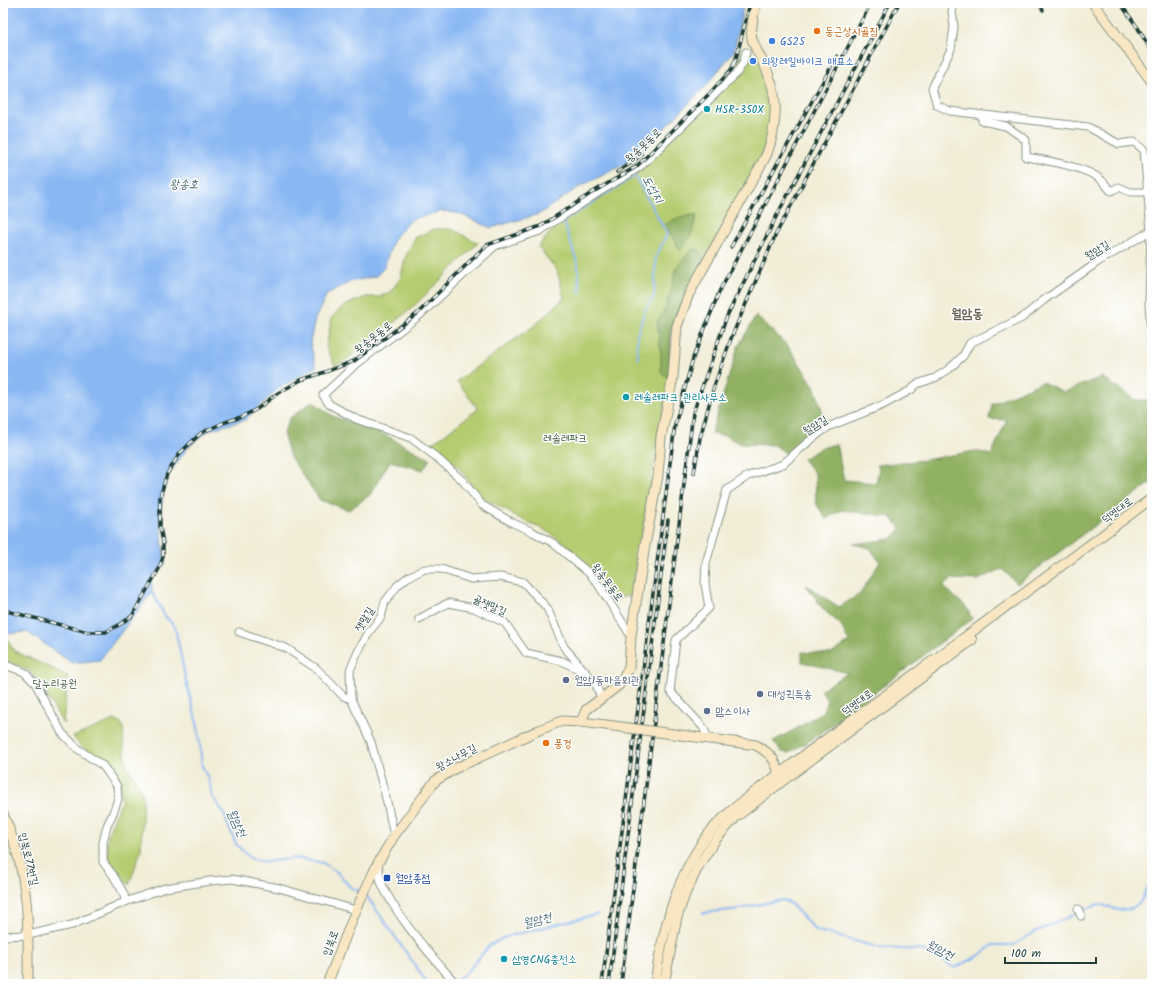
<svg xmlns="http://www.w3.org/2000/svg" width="1155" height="987" viewBox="0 0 1155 987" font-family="Kalam,'Poor Story',sans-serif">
	<rect width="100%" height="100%" fill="#fff"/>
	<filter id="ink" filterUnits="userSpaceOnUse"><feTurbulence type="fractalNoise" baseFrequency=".025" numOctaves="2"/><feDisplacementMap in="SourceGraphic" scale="8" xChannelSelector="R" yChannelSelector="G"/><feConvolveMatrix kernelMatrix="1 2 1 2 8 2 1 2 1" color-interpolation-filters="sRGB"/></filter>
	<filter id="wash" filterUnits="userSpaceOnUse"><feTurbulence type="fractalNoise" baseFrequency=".012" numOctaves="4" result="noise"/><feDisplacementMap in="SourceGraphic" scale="16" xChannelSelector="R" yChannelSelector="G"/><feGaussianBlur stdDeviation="0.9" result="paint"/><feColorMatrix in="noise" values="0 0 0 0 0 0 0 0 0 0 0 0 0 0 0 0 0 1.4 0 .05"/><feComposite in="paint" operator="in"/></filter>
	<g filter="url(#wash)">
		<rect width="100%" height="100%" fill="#f1edd7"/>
		<g fill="#b5cc70" stroke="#6a8452">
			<path d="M743 52C745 52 750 52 752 54 770 66 774 110 772 129 771 137 767 145 764 153L685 294 672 326 669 378 631 595 616 599 592 570 562 541 543 529 530 524 479 495 456 464 431 444 478 409 457 381 535 325 564 298 557 270 538 247 553 229 567 216 641 169 736 68Z"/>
			<polygon points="434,229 452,229 478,243 412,308 346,360 335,366 326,347 332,317 341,308 353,302 366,297 380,297 391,291 400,279 406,256 415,238"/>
			<polygon points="3,637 6,637 14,651 68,676 63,724 40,683 29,671 6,660 3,660"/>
			<polygon points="114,720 120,722 123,727 124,748 127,767 137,782 143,795 141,850 129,885 108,859 107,841 110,828 122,800 120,785 107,764 81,746 73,737"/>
		</g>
		<g fill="#90b062" stroke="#58764b">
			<polygon points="697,214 691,235 680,250 665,225 675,219"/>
			<polygon points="692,249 698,249 702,253 704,262 685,294 671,326 669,378 661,372 661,355 657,321 663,313 670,294 676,268"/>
			<polygon points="756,316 788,346 814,386 827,425 809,437 789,455 774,445 741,444 726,436 711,434 738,347"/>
			<polygon points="1102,377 1135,400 1152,400 1152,482 1017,584 1002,569 978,580 952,579 943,586 967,608 972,619 817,736 789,753 782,752 773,741 796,729 823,711 827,700 821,690 848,673 802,662 802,652 831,654 849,642 841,625 823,609 806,585 839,607 860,594 880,562 870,548 853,544 891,539 901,529 891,517 842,510 826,519 816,503 815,474 803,459 821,448 836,444 844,480 876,483 879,468 877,465 925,460 975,451 991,455 1007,420 989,419 992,404 1042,382 1064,392"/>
			<polygon points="312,401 333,416 385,435 430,459 423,470 390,461 370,495 349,510 320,500 290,457 283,433 290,418"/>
		</g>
		<polygon fill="#88b7f3" stroke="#547a94" points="3,3 744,3 734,51 706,86 633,160 581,186 539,214 491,228 460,214 443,211 412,219 394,238 384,268 376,276 350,282 327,294 315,319 310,342 316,367 279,388 245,420 209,430 188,447 165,480 160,518 165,564 151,577 152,592 100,660 72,663 27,632 5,634 3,632"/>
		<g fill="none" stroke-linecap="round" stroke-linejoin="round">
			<g stroke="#88b7f3" stroke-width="2">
				<polyline points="580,293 578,265 564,223 565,220 635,176 667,234 656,257 654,296 645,310 637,335 638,359"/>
				<polyline points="152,592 165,616 175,627 186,681 198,727 202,766 209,780 212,796 223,812 236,844 250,858 266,862 296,858 323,863 337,872 350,887 361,892"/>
				<polyline points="366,895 428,984"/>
				<polyline points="1081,911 1099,904 1118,910 1131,909 1140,902 1152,880"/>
				<polyline points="703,913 739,909 766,903 783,900 791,904 815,930 880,948 923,950 955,968 982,954 992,945 1014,945 1035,932 1077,913"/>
				<polyline points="450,984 466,973 490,945 505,937 598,914"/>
			</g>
		</g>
	</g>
	<g filter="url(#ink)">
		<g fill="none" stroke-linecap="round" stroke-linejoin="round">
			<defs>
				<g id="street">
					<polyline points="954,3 952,11 954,27 951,49 932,88 937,105 950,111 1088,127 1119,144 1134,142 1144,150 1151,231 1149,303 1152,353"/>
					<path d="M983 116 982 121 1006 126 1026 140V157C1045 160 1086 167 1100 179 1104 182 1107 187 1111 191L1119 187 1130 192H1147"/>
					<polyline points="419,619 448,603 474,608 505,623 526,653 562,661 582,671"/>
					<polyline points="239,632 286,648 317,669 343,696 351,699"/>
					<polyline points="631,636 598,584 590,574 553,543 533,532 513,523 482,505 462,480 436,457 411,438 356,419 329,404 323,395 353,367 420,315 495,246 540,231 599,192 632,172 642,165 736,74 743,63 746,52"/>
					<polyline points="3,664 24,672 35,683 62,733 78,749 103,766 117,786 118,799 113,813 107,826 103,842 103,862 113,875 124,894 125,902"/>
					<polyline points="709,740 703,727 670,691 676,640 709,608 705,584 706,563 727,490 748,476 783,464 808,442 828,427 883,405 911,390 917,384 935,378 949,369 963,356 970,343 1022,318 1044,300 1098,262 1152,230"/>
					<polyline points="394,836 387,802 371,742 351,699 350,670 358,652 369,632 381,617 385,602 398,585 408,577 425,569 441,569 471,579 500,577 523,582 547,608 564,647 596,684 601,699"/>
					<path d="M378 863C379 869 379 876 381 882 396 917 431 955 456 984"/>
					<polyline points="1078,909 1081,916"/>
					<polyline points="3,936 28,935 72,925 125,902 165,888 210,881 232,879 279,888 356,910"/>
				</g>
				<g id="secondary">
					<polyline points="1093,3 1152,82"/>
					<path d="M581 722 586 710 619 685 629 668 631 636 645 545 658 476 661 437 673 377 677 326 689 294 767 154C776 128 779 101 769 76 765 63 756 52 752 39 750 30 754 12 756 3"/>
					<path d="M673 734 756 745C771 754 777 760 779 778"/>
					<path d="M3 814C12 835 21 862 24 885 29 917 28 951 28 984"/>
					<polyline points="327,984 356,910 378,863 394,836 435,781 456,768 539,730 562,721 581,722 606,725"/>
					<path d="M655 984C662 932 675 879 707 836 721 817 742 802 760 788 791 765 822 742 853 719 953 646 1053 573 1152 498"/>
					<polyline points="664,984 677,917 686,892 699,865 716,839 735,818 780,783 972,640"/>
				</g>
			</defs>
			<use href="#street" stroke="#889586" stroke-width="9"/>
			<use href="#secondary" stroke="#889586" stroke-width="11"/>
			<use href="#street" stroke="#fff" stroke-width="7"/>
			<use href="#secondary" stroke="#f9e7c3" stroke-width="9"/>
			<defs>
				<g id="rail">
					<polyline points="1038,3 1043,10"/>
					<polyline points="1120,3 1138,28 1152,52"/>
					<polyline points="734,64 736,59 750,3"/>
					<polyline points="617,172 634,161 641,154"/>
					<polyline points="731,247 837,56"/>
					<polyline points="694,473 700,438 714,386 732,336 776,234 899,3"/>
					<polyline points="3,610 88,632 106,632 119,625 132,616 159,569 163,557 163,543 160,527 160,497 167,474 180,453 201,433 223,423 241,417 257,409 278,393 301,380 325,372 354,361 417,314 477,254 487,245 541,226 593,192 636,167 710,93 731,70 736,59"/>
					<polyline points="602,984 675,425 693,358 720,290 871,3"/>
					<polyline points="609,984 668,520"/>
					<polyline points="621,984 693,413 727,316 777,215 890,3"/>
				</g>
			</defs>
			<use href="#rail" stroke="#1f3d34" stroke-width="3.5"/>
			<use href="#rail" stroke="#fff" stroke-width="2" stroke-dasharray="6" stroke-linecap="butt"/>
			<defs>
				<polyline id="secondary-bridge" points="606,725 673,734"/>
			</defs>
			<use href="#secondary-bridge" stroke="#889586" stroke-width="11" stroke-linecap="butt"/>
			<use href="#secondary-bridge" stroke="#f9e7c3" stroke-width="9"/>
		</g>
	</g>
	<g fill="#e8710a" stroke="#fff" stroke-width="1.5">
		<circle cx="817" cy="31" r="4"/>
		<circle cx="546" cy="743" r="4"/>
	</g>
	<g fill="#3f7fe0" stroke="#fff" stroke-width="1.5">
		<circle cx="772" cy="41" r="4"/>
		<circle cx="753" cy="61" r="4"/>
	</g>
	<g fill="#0f9aa8" stroke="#fff" stroke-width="1.5">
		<circle cx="707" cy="109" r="4"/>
		<circle cx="626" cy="397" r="4"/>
		<circle cx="504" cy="959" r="4"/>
	</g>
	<g fill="#5c6f8a" stroke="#fff" stroke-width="1.5">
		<circle cx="566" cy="680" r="4"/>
		<circle cx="760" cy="694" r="4"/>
		<circle cx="707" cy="711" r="4"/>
	</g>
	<rect fill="#1a4fb4" stroke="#fff" stroke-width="1.5" x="383" y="874" width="8" height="8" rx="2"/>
	<g text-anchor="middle" stroke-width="3" stroke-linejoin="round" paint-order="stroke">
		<g font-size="11" fill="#c56008" stroke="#fff" text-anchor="start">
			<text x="825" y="35">둥근상시골집</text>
			<text x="554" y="747">풍경</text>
		</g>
		<g font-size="11" fill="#366cbe" stroke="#fff" text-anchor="start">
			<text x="780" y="45">GS25</text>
			<text x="761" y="65">의왕레일바이크 매표소</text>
		</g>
		<g font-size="11" fill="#0d838f" stroke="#fff" text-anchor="start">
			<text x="715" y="113">HSR-350X</text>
			<text x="634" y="401">레솔레파크 관리사무소</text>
			<text x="512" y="963">삼영CNG충전소</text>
		</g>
		<g font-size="11" fill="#1f3d34" stroke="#fff">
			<text transform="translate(643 145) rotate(-43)" y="4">왕송못동로</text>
			<text transform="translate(1097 250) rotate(-32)" y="4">월암길</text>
			<text transform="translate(373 337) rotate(-38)" y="4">왕송못동로</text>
			<text transform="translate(815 425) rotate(-33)" y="4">월암길</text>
			<text transform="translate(1117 510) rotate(-37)" y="4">덕영대로</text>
			<text transform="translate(608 582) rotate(53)" y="4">왕송못동로</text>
			<text transform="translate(490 605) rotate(24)" y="4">골잿말길</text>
			<text transform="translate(364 619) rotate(-59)" y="4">잿말길</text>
			<text transform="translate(857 702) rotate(-36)" y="4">덕영대로</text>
			<text transform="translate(456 757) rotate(-28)" y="4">왕소나무길</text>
			<text transform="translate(29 859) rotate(77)" y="4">입북로77번길</text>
			<text transform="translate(330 943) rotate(-69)" y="4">입북로</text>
		</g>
		<g font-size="11" fill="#446143" stroke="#fff">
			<text x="565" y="442">레솔레파크</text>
			<text x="55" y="687">달누리공원</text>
		</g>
		<g font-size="11" fill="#4e5e75" stroke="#fff" text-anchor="start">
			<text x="574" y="684">월암1동마을회관</text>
			<text x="768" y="698">대성퀵특송</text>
			<text x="715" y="715">맘스이사</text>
		</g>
		<g font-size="11" fill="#164399" stroke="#fff" text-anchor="start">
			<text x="395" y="882">월암종점</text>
		</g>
		<g font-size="12" font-style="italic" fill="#3e626d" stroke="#fff">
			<text x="184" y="188">왕송호</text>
			<text transform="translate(653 189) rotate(60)" y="4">도섭지</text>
			<text transform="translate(237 823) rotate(65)" y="4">월암천</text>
			<text transform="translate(537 920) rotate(-14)" y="4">월암천</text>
			<text transform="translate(940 950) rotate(26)" y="4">월암천</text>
		</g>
		<g font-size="13" font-weight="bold" fill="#696152" stroke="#fff">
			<text x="967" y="318">월암동</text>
		</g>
	</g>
	<rect width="1155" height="987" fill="none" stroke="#fff" stroke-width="16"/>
	<path d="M1005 957v6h91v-6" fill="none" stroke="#1f3d34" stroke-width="2"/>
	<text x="1011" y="957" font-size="12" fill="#1f3d34" stroke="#ffffff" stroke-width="3" paint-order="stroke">100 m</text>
</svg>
